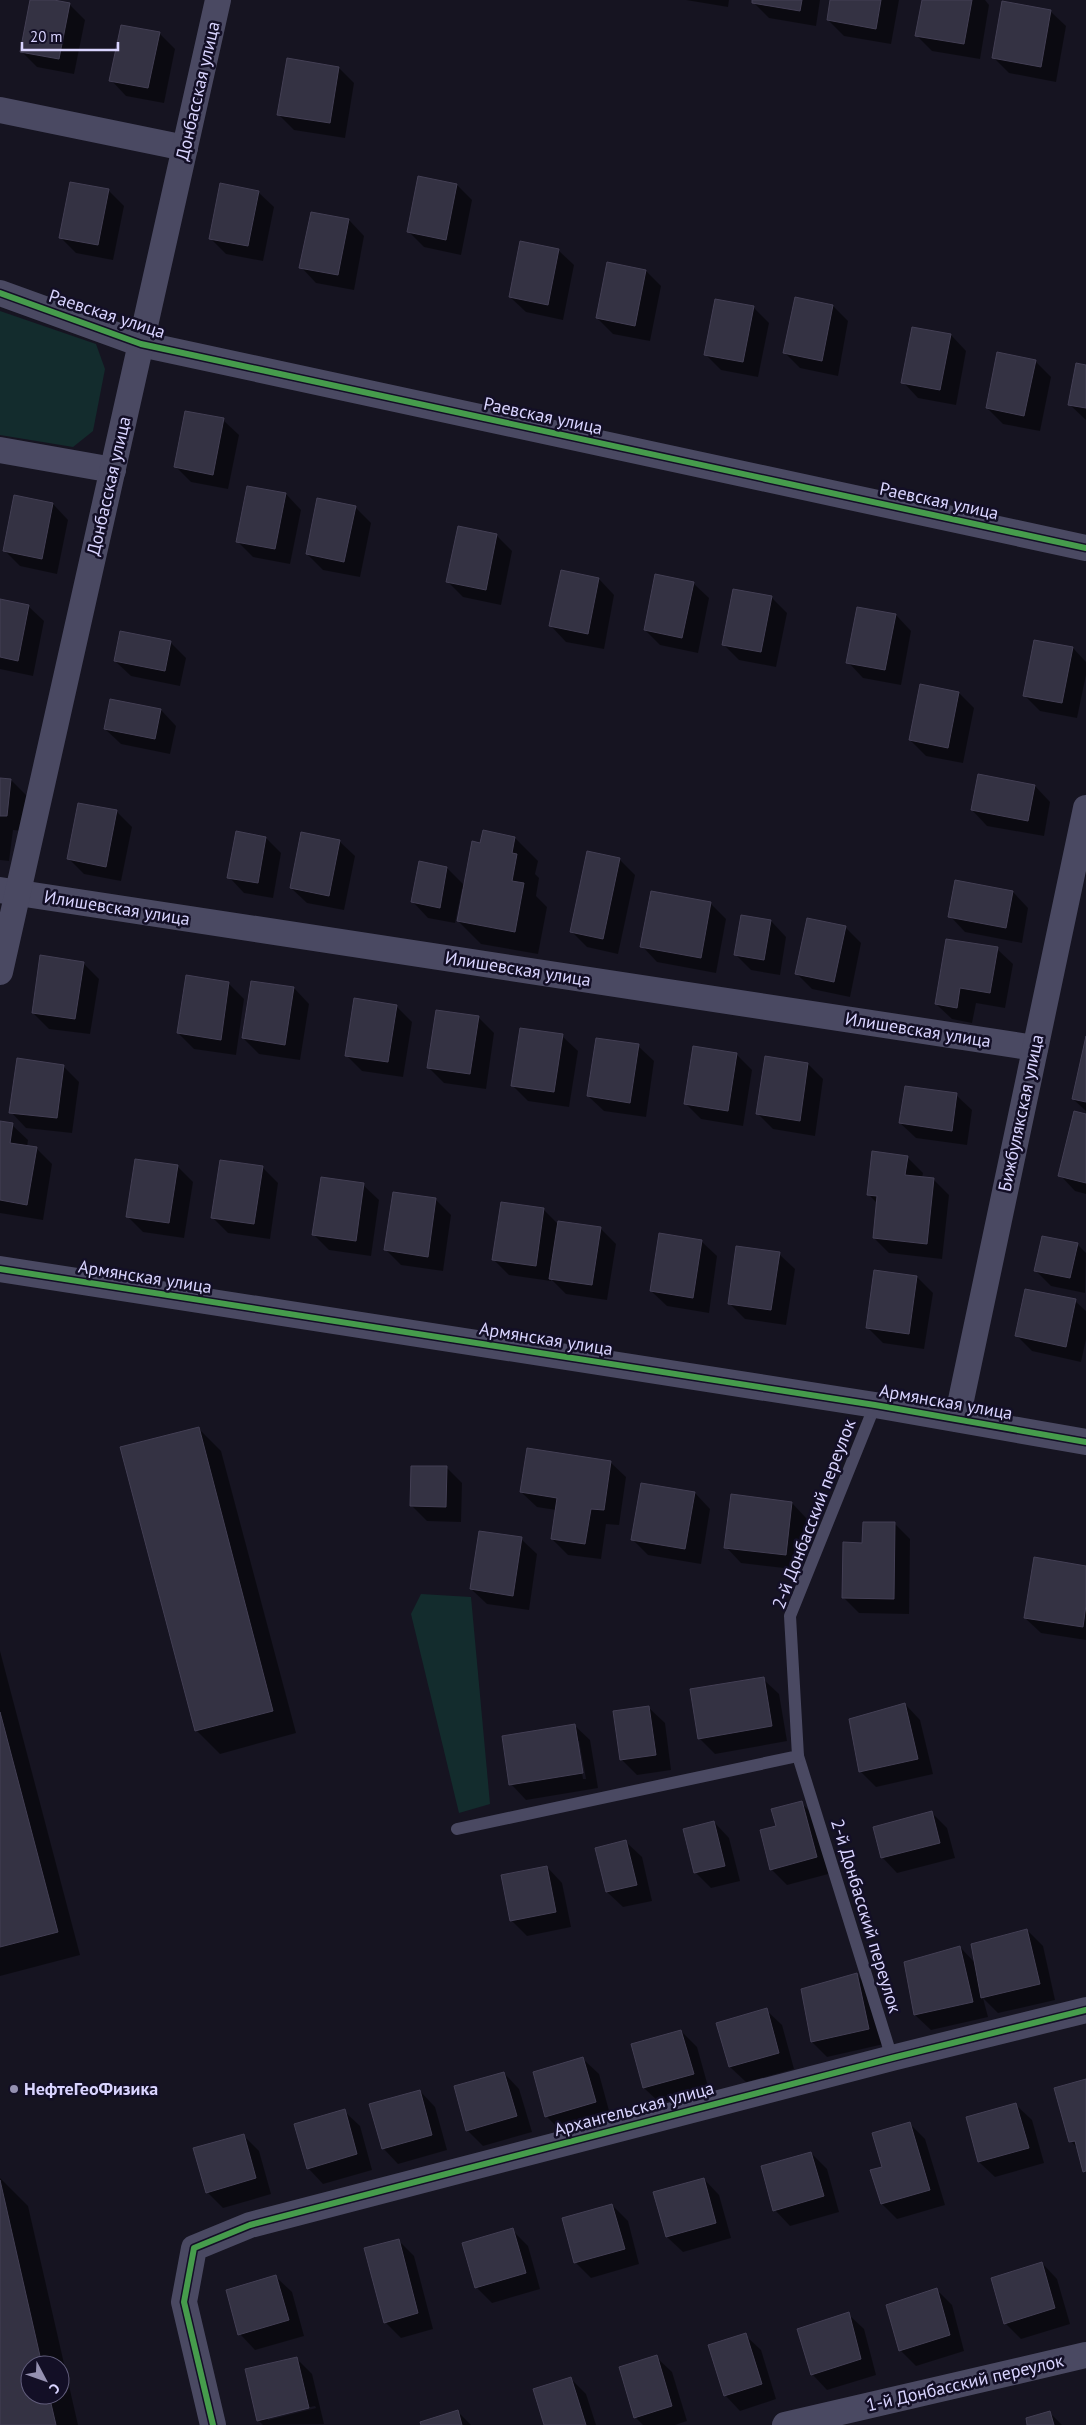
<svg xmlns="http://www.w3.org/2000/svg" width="1086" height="2425" viewBox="0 0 1086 2425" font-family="'PT Sans',sans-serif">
	<rect width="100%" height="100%" fill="#161421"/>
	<g fill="#132c2d">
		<polygon points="0,311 96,344 105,369 93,431 73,447 0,435"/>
		<polygon points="421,1594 471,1597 490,1804 459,1813 411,1614"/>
	</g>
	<g fill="#0007" fill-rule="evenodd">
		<polygon points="32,0 47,0 69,4 85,20 74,74 37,67 21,51"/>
		<polygon points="686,0 729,0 728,7"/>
		<polygon points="753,0 820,0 816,26 769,18 753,2"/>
		<polygon points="831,0 899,0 891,44 844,36 828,20"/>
		<polygon points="923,0 985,0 989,5 980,59 932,51 916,35"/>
		<polygon points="1050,11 1066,26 1056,82 1009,73 993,57"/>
		<polygon points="159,33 175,49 164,103 126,96 111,80"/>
		<polygon points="339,68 354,83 345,138 294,130 279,115"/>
		<polygon points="71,183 109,191 124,206 113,260 76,253 60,237"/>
		<polygon points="457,185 472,200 461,255 424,247 408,231"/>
		<polygon points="258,192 274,207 263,261 226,254 210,238"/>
		<polygon points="312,213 349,220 364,236 354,290 316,283 301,267"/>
		<polygon points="558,250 574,265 563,320 526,312 510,297"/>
		<polygon points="646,271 661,286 650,341 613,334 597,318"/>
		<polygon points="716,300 754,308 769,323 758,377 721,370 705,354"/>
		<polygon points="833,306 848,321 838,376 800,368 785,353"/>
		<polygon points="913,328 951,335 966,351 956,405 918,398 903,382"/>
		<polygon points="1035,361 1051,377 1040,431 1003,424 987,408"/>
		<polygon points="1086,366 1086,420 1069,404"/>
		<polygon points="223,420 239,435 228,489 191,482 175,466"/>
		<polygon points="286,494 301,510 290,564 253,557 237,541"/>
		<polygon points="53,504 68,520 57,574 20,566 5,551"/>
		<polygon points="355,507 371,523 360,577 323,570 307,554"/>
		<polygon points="496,535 512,551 501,605 463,597 448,582"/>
		<polygon points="599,579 614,595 604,649 566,642 551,626"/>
		<polygon points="693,583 709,598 698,653 660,645 645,630"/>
		<polygon points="771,597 787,613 776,667 739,660 723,644"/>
		<polygon points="0,600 28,606 44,621 33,676 0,669"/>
		<polygon points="858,608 896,615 911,631 901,685 863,678 848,662"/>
		<polygon points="170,642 186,658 180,686 131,676 115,661"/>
		<polygon points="1073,648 1086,662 1086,675 1077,718 1040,711 1024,695"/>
		<polygon points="959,693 974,708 963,763 926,756 910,740"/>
		<polygon points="161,710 176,726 170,754 121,744 105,729"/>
		<polygon points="0,779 11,780 27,796 22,831 13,830 9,861 0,860"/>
		<polygon points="1035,786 1050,802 1044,836 987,826 972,810"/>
		<polygon points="117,812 132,827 121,881 84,874 68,858"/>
		<polygon points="266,838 281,853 273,898 244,893 229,877"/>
		<polygon points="515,838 538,861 535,874 539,878 536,896 547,907 538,954 481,944 458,921 464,889 462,889 455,923 428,918 413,902 420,863 447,868 465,886 481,844"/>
		<polygon points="339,841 355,856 344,910 307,903 291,888"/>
		<polygon points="620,860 635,875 618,954 587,947 571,931"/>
		<polygon points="1013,892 1028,908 1022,943 965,932 950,916"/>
		<polygon points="710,903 726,919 716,973 657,962 642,946"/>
		<polygon points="771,921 786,937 780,975 751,970 735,954"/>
		<polygon points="845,927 861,943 850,997 812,989 797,974"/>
		<polygon points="997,949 1013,964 1005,1008 976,1003 972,1023 952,1019 936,1004"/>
		<polygon points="83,963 99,979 90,1034 49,1029 33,1013"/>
		<polygon points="228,983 244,999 236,1055 194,1049 178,1033"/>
		<polygon points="294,988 309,1004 300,1060 259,1054 243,1038"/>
		<polygon points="396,1006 412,1022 403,1077 362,1071 346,1055"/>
		<polygon points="478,1017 494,1033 486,1089 444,1083 428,1067"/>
		<polygon points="562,1036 578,1051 569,1107 528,1101 512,1085"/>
		<polygon points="1086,1041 1086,1111 1073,1099"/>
		<polygon points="638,1046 654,1061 646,1117 604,1111 588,1096"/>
		<polygon points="736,1054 752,1070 743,1126 701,1119 686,1104"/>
		<polygon points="808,1064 823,1079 815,1136 773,1129 758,1114"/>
		<polygon points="63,1066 79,1082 72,1133 26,1128 11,1112"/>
		<polygon points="956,1095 972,1110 967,1145 916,1138 900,1123"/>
		<polygon points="1086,1116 1086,1194 1075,1191 1060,1175"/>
		<polygon points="0,1122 12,1125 28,1140 27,1147 36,1148 52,1164 43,1220 0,1213"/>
		<polygon points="907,1157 923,1173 922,1178 934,1180 949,1195 942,1259 889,1253 874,1238 878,1204 868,1194"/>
		<polygon points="221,1161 263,1168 278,1183 270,1239 228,1233 213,1218"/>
		<polygon points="177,1166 193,1182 184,1238 143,1232 127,1216"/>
		<polygon points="363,1185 379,1200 371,1256 329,1250 313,1234"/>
		<polygon points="436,1200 451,1215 443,1271 401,1265 386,1250"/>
		<polygon points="544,1210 558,1224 600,1228 616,1244 607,1300 566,1294 551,1279 551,1281 509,1275 494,1260"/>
		<polygon points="701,1241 717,1256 709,1313 667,1306 651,1291"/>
		<polygon points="1077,1244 1086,1253 1085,1293 1051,1286 1035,1270"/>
		<polygon points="779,1254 795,1269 786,1325 745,1319 729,1303"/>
		<polygon points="875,1271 917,1277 933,1293 924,1349 883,1343 867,1327"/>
		<polygon points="1075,1301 1086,1311 1086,1339 1081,1362 1032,1351 1017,1336"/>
		<polygon points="198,1428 221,1451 296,1733 220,1754 197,1731 122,1448"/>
		<polygon points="610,1462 626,1477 619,1525 606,1524 601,1559 568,1555 552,1539 556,1510 537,1507 521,1492"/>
		<polygon points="447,1468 462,1483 461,1522 427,1521 411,1505"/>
		<polygon points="695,1493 710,1509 701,1564 648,1555 632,1539"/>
		<polygon points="792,1503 807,1519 801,1570 741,1563 726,1547"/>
		<polygon points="894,1523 910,1539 909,1614 859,1613 844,1598 864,1544"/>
		<polygon points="521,1539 537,1554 529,1610 487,1604 471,1589"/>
		<polygon points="1086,1567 1086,1640 1041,1633 1025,1618"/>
		<polygon points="0,1651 80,1955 0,1976"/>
		<polygon points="763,1679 779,1694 787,1741 715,1754 699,1738"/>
		<polygon points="905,1704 920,1720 933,1774 876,1787 861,1772 851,1720"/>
		<polygon points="649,1708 665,1723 671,1770 637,1775 621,1759"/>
		<path d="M574 1725 590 1740 598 1788 526 1800 511 1784ZM577 1741H579L586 1779H583Z"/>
		<polygon points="801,1803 817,1818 832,1873 787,1885 771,1869 777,1827"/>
		<polygon points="932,1813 947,1828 955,1858 897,1873 882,1857"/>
		<polygon points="714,1822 729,1838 740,1881 711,1888 695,1872"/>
		<polygon points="626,1842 642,1857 652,1901 623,1907 607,1892 597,1849"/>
		<polygon points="547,1867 562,1883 571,1927 527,1936 512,1921"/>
		<polygon points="1027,1930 1043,1946 1055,2000 998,2013 983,1998 988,2017 931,2030 915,2015 960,1947 976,1964"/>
		<polygon points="856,1974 872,1990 884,2044 827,2057 812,2042"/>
		<polygon points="766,2010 782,2025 794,2069 746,2082 730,2067 718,2023"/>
		<polygon points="681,2031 697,2047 709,2090 660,2103 644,2088 632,2045"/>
		<polygon points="583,2059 599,2074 611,2118 562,2132 546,2116"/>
		<polygon points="504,2073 519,2089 532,2132 483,2146 467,2130"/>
		<polygon points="1086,2080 1086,2173 1078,2149 1071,2141"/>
		<polygon points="420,2091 435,2107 447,2150 398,2164 383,2148"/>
		<polygon points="1016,2105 1032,2120 1044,2163 995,2177 979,2162 967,2118"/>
		<polygon points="344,2111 360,2126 372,2170 323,2184 308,2168"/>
		<polygon points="909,2123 925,2139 945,2205 897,2219 882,2204 884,2168"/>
		<polygon points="243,2135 259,2151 271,2194 223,2208 207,2192"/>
		<polygon points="811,2153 827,2169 839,2212 790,2226 775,2210"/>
		<path d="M0 2178 28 2206 78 2425H0ZM30 2365H60V2395H30Z"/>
		<polygon points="704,2179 719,2195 731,2238 683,2252 667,2237"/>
		<polygon points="612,2205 628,2221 639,2264 591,2278 575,2262"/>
		<polygon points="512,2230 528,2246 540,2289 492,2303 476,2287"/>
		<polygon points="398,2240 414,2256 433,2329 401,2338 385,2322"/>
		<polygon points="1042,2263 1057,2279 1070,2324 1021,2339 1005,2323"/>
		<polygon points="276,2277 292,2292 304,2336 255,2350 240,2334"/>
		<polygon points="937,2290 952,2305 964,2351 916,2366 900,2350"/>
		<polygon points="848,2314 864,2329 876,2375 827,2390 812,2374"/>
		<polygon points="745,2335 761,2350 776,2399 740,2411 725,2395"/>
		<polygon points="656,2357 672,2372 687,2421 675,2425 643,2425 635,2417"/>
		<path d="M296 2358 312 2374 324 2424 263 2425 258 2420ZM315 2406 316 2408 268 2420V2417Z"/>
		<polygon points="571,2379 586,2394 596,2425 546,2425"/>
		<polygon points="457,2411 471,2425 422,2425"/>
		<polygon points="1050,2413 1062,2425 1029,2425"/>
	</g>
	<g fill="#343243" stroke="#433f54">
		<polygon points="30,0 54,0 70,3 59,59 20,52"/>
		<polygon points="752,0 802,0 800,11 752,3"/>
		<polygon points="830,0 881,0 876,29 827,20"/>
		<polygon points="922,0 972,0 964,44 915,36"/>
		<polygon points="1002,1 1051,10 1041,67 992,58"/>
		<polygon points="121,25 160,32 148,88 109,81"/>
		<polygon points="287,58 339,67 330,123 277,115"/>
		<polygon points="418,176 457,184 446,240 407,232"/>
		<polygon points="70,182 109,189 98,245 59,238"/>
		<polygon points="220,183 259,191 248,246 209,239"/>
		<polygon points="311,212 349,219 338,275 299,268"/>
		<polygon points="520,241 559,249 548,305 509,297"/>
		<polygon points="607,262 646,270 635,326 596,318"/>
		<polygon points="795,297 833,305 822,361 783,353"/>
		<polygon points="715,299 754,306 743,362 704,355"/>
		<polygon points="912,327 951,334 940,390 901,383"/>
		<polygon points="997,352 1036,360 1024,416 986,408"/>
		<polygon points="1076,363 1086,365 1086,408 1068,405"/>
		<polygon points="185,411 224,418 213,475 174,467"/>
		<polygon points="247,486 286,493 275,549 236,542"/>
		<polygon points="14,495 53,503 42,559 3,551"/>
		<polygon points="317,498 356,506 344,562 306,554"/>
		<polygon points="458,526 497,534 486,590 446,582"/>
		<polygon points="561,570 599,578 588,634 549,626"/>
		<polygon points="655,574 694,582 682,638 644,630"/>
		<polygon points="733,589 772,596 761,652 722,645"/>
		<polygon points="0,599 29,605 18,661 0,657"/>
		<polygon points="857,607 896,614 885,670 846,663"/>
		<polygon points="120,631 171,641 165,671 114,661"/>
		<polygon points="1034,640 1073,647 1062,703 1023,696"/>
		<polygon points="920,684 959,692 948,748 909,740"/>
		<polygon points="110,699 161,709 155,739 104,729"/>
		<polygon points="978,774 1035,785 1028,821 971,810"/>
		<polygon points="0,778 11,779 7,816 0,816"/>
		<polygon points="78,803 117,810 106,867 67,859"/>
		<polygon points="483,830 515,837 512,853 517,854 512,881 524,883 515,932 457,921 472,841 480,843"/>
		<polygon points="236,831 266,837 258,883 227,878"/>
		<polygon points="301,832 340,840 329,896 290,888"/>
		<polygon points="587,851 620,858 603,939 570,932"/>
		<polygon points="419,861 447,867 440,908 411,902"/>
		<polygon points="955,880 1013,891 1006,928 948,917"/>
		<polygon points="651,891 711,902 701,958 640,947"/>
		<polygon points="741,915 771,920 764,960 734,955"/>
		<polygon points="807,918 846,926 834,982 795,974"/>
		<polygon points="946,939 998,947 990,993 960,988 957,1008 935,1004"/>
		<polygon points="40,955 84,962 75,1019 32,1013"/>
		<polygon points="186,975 229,982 221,1040 177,1033"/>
		<polygon points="251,981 294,987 285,1045 242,1038"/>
		<polygon points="354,998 397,1005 388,1062 345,1056"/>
		<polygon points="436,1010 479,1016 470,1074 427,1068"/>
		<polygon points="520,1028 563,1034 554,1092 511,1086"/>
		<polygon points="1086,1036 1086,1102 1072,1099"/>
		<polygon points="596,1038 639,1044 630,1103 587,1096"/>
		<polygon points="693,1046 737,1053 728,1111 684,1104"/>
		<polygon points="765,1056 808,1063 800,1121 756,1114"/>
		<polygon points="17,1058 64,1065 57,1118 9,1113"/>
		<polygon points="905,1086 957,1093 952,1131 899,1123"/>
		<polygon points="1074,1111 1086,1114 1086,1183 1058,1176"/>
		<polygon points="0,1121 13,1123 10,1143 37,1147 27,1205 0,1200"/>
		<polygon points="872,1151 908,1156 905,1175 934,1178 927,1244 873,1238 877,1196 867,1195"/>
		<polygon points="135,1159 178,1165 169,1223 126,1217"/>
		<polygon points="220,1160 263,1166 254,1224 211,1218"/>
		<polygon points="321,1177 364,1183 356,1241 312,1235"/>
		<polygon points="393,1192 436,1198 428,1257 384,1250"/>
		<polygon points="501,1202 544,1208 536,1266 492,1260"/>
		<polygon points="558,1221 601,1227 592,1285 549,1279"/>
		<polygon points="659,1233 702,1240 693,1298 650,1291"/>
		<polygon points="1042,1236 1078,1243 1070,1278 1034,1271"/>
		<polygon points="736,1246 780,1252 771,1310 728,1304"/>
		<polygon points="874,1270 917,1276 909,1334 866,1328"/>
		<polygon points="1025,1289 1076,1299 1066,1347 1015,1336"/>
		<polygon points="199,1427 273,1711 195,1731 120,1447"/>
		<polygon points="527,1448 611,1461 604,1510 591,1509 585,1544 551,1539 557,1498 520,1492"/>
		<polygon points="411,1466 447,1466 446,1507 410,1506"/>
		<polygon points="641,1483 695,1492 685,1549 631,1540"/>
		<polygon points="731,1494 792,1502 786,1555 724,1548"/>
		<polygon points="863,1522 895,1522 894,1599 842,1598 843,1542 862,1543"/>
		<polygon points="479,1531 522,1537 513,1596 470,1589"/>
		<polygon points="1034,1557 1086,1566 1086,1605 1083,1627 1024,1618"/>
		<polygon points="764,1677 772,1726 698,1739 690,1689"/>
		<polygon points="905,1703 918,1759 859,1772 849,1719"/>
		<polygon points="649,1706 656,1755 620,1760 613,1711"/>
		<polygon points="0,1712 58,1932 0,1947"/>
		<polygon points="575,1724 583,1773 509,1785 502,1736"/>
		<polygon points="802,1801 817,1857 770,1870 760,1830 776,1826 771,1809"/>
		<polygon points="932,1811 940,1843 881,1858 873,1827"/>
		<polygon points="714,1821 725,1866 694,1873 683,1829"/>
		<polygon points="626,1840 637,1885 606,1892 595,1848"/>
		<polygon points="547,1866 556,1912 510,1921 501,1875"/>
		<polygon points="1027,1929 1040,1984 981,1998 971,1944"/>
		<polygon points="960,1946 973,2002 914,2015 904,1962"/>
		<polygon points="857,1973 869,2029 811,2042 801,1989"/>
		<polygon points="767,2008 779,2053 729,2067 716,2023"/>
		<polygon points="681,2030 694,2074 643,2088 631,2044"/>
		<polygon points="583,2057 596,2102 545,2117 533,2072"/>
		<polygon points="504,2072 517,2116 466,2131 454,2086"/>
		<polygon points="1086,2079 1086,2171 1083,2172 1075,2141 1069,2142 1054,2088"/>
		<polygon points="420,2090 432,2135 382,2149 369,2104"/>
		<polygon points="1016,2103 1029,2148 978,2162 966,2117"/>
		<polygon points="345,2109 357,2154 307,2169 294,2124"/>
		<polygon points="910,2122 930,2190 881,2204 870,2170 882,2167 872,2133"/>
		<polygon points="244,2134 256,2178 206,2193 193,2148"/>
		<polygon points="811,2152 824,2196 773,2211 761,2166"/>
		<polygon points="704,2178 716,2223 666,2237 653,2192"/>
		<polygon points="0,2180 42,2365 30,2365 30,2395 49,2395 56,2425 0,2425"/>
		<polygon points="612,2204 625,2249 574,2263 562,2218"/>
		<polygon points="513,2228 526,2273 475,2288 462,2243"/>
		<polygon points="399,2239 418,2313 384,2323 364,2248"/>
		<polygon points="1042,2262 1055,2308 1004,2324 991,2278"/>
		<polygon points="276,2275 289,2320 238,2335 226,2290"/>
		<polygon points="937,2288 950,2335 899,2351 886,2305"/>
		<polygon points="849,2312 861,2359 811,2375 797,2329"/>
		<polygon points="746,2333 762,2384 724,2396 708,2345"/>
		<polygon points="657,2355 672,2406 634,2418 619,2367"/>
		<polygon points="297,2357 309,2408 257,2421 245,2369"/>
		<polygon points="571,2377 586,2425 544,2425 533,2389"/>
		<polygon points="458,2410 462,2425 421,2425 420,2422"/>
		<polygon points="1050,2411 1054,2425 1027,2425 1026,2418"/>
	</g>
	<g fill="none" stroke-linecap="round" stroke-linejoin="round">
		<g stroke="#4a4962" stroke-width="12">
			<polyline points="798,1756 892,2058"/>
			<polyline points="457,1829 798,1756 790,1616 875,1405"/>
		</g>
		<g stroke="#4a4962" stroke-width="26">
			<polyline points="0,110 185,148"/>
			<polyline points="0,293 141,344 1086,548"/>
			<polyline points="0,450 113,470"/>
			<polyline points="0,890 1035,1048"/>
			<polyline points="0,972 218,0"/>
			<polyline points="0,1269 875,1405 1086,1442"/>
			<polyline points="957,1419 1086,808"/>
			<polyline points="213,2425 184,2302 194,2248 250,2225 892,2058 1086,2010"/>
			<polyline points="785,2425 1086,2355"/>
		</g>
		<defs>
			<g id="cycleway">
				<polyline points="0,293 141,344 1086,548"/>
				<polyline points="0,1269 875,1405 1086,1442"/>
				<polyline points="213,2425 184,2302 194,2248 250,2225 892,2058 1086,2010"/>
			</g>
		</defs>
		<use href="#cycleway" stroke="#130f26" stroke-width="9"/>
		<use href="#cycleway" stroke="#469c4c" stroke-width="6"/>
	</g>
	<circle fill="#9591b1" stroke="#130f26" stroke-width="2" cx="14" cy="2089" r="5"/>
	<g text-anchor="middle" stroke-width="5" stroke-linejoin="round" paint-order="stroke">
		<g font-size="18" fill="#d9d4ff" stroke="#130f26">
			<text transform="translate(198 91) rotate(-77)" y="6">Донбасская улица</text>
			<text transform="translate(107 314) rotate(18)" y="6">Раевская улица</text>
			<text transform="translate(543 416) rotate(12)" y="6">Раевская улица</text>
			<text transform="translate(109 486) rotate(-77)" y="6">Донбасская улица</text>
			<text transform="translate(939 501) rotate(12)" y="6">Раевская улица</text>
			<text transform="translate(117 908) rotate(9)" y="6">Илишевская улица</text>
			<text transform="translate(518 969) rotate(9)" y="6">Илишевская улица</text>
			<text transform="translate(918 1030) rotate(9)" y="6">Илишевская улица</text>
			<text transform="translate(1021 1113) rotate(-78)" y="6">Бижбулякская улица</text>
			<text transform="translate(145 1277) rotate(9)" y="6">Армянская улица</text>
			<text transform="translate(546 1339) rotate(9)" y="6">Армянская улица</text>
			<text transform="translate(946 1402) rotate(10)" y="6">Армянская улица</text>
			<text transform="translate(814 1514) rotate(-69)" y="6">2-й Донбасский переулок</text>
			<text transform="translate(866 1916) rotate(73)" y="6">2-й Донбасский переулок</text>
			<text transform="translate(634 2109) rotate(-15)" y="6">Архангельская улица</text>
			<text transform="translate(965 2383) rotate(-13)" y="6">1-й Донбасский переулок</text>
		</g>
		<g font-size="18" font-weight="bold" fill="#d9d4ff" stroke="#130f26" text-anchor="start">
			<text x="24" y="2095">НефтеГеоФизика</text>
		</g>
	</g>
	<g transform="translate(45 2380) rotate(131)"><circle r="24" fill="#130f26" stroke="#625e7d"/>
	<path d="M0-4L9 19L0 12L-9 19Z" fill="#9591b1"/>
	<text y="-8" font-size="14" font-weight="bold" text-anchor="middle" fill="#d9d4ff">С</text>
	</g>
	<path d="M22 42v8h96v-8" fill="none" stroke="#d9d4ff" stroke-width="2.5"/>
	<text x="30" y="42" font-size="15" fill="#d9d4ff" stroke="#130f26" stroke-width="4" paint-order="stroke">20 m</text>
</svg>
